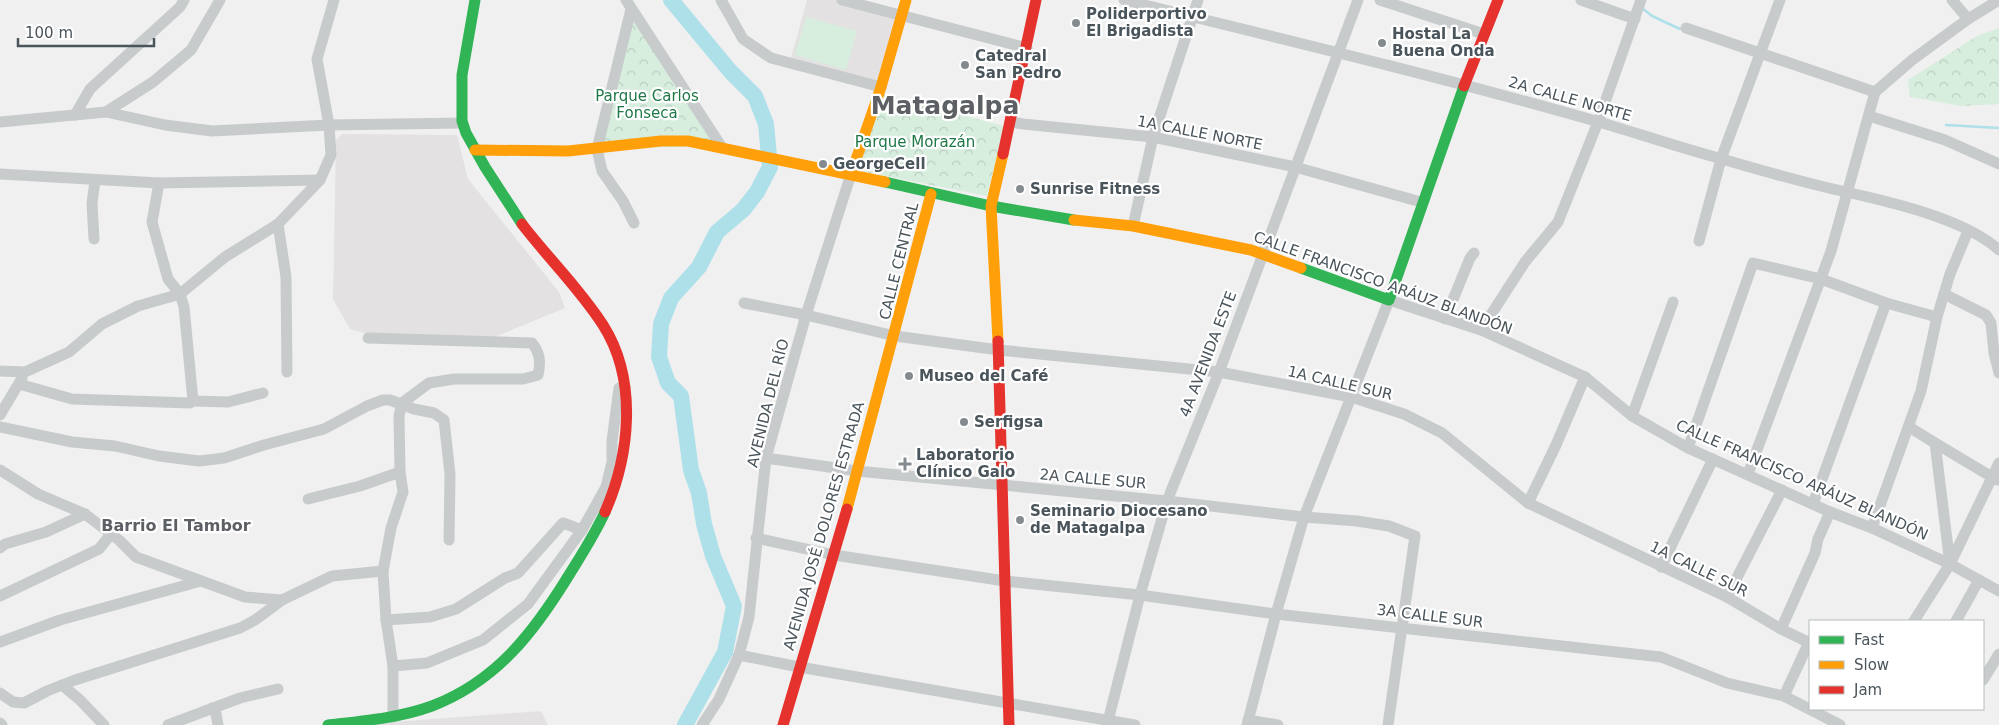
<svg xmlns="http://www.w3.org/2000/svg" width="1999" height="725" viewBox="0 0 1999 725" font-family="'DejaVu Sans',sans-serif">
	<defs>
		<pattern id="forest-crowns" width="20" height="18" patternUnits="userSpaceOnUse" patternTransform="scale(1.25)"><rect width="20" height="18" fill="#d7eede"/><path d="M2 6a3 3 0 1 1 6 0M12 15a3 3 0 1 1 6 0" fill="none" stroke="#bacec1"/></pattern>
	</defs>
	<rect width="100%" height="100%" fill="#f1f0f0"/>
	<g fill="#e3e1e2">
		<polygon points="807,0 836,0 896,16 877,82 791,58"/>
		<polygon points="342,134 457,135 468,179 559,292 565,308 490,339 372,335 350,329 333,299 336,140"/>
		<polygon points="541,711 548,725 352,725"/>
	</g>
	<g fill="url(#forest-crowns)">
		<polygon points="631,9 721,146 597,149"/>
		<polygon points="1999,28 1999,104 1961,106 1910,97 1908,80 1977,36"/>
		<polygon points="884,94 1004,126 987,196 856,170"/>
	</g>
	<polygon fill="#d7eede" points="806,17 857,31 846,70 795,55"/>
	<g fill="none" stroke-linecap="round" stroke-linejoin="round">
		<g stroke="#aee0e9" stroke-width="2.5">
			<polyline points="1642,8 1652,16 1680,29"/>
			<polyline points="1946,125 1999,128"/>
			<polyline points="725,652 733,654"/>
		</g>
		<polyline stroke="#aee0e9" stroke-width="16" points="671,0 730,71 755,96 766,124 770,167 757,192 743,210 717,232 699,267 671,298 661,324 659,357 668,383 681,396 691,470 699,493 704,524 713,556 734,606 725,652 685,725"/>
		<g stroke="#c8cbcc" stroke-width="11">
			<polyline points="626,0 721,146"/>
			<polyline points="721,0 743,39 771,58 881,87"/>
			<polyline points="842,0 1027,48"/>
			<path d="M1124 0C1283 39 1442 77 1599 122 1640 134 1681 148 1722 159 1763 171 1805 183 1846 192 1891 202 1965 219 1999 250"/>
			<polyline points="1380,0 1484,34"/>
			<polyline points="1581,0 1635,19"/>
			<polyline points="1952,0 1968,19"/>
			<polyline points="631,9 597,149 602,171 623,201 634,223"/>
			<polyline points="1686,28 1875,92"/>
			<polyline points="106,112 153,82 191,50 220,0"/>
			<polyline points="75,115 90,89 180,7 184,0"/>
			<polyline points="1869,116 1945,140 1999,164"/>
			<polyline points="0,122 106,112 165,125 212,131 329,125 462,123"/>
			<polyline points="1011,122 1023,124 1153,137 1295,167 1421,202"/>
			<polyline points="0,174 159,183 320,180"/>
			<polyline points="278,224 286,277 287,372"/>
			<polyline points="1133,226 1153,137 1198,0"/>
			<polyline points="94,239 92,203 95,181"/>
			<polyline points="1699,241 1721,159 1780,0"/>
			<polyline points="1944,294 1986,315 1991,323 1994,353 1999,373"/>
			<polyline points="744,303 806,315 895,336 999,350 1219,372 1351,397 1404,414 1442,433 1528,503 1727,597 1781,629 1810,643"/>
			<polyline points="1445,319 1470,258 1474,253"/>
			<polyline points="1481,330 1525,262 1558,222 1598,122 1641,0"/>
			<path d="M368 338 532 343C540 353 541 362 538 375L523 379H454L429 383 402 403 399 416 400 472 403 492 391 528 383 571 386 620 393 666V717"/>
			<polyline points="0,371 25,372 69,352 102,324 138,306 180,294 225,257 278,224 320,180 331,155 329,125 317,59 334,0"/>
			<polyline points="19,384 72,399 190,403 193,401 184,307 180,294 168,279 152,222 159,183"/>
			<polyline points="193,401 228,402 263,393"/>
			<polyline points="0,415 22,378"/>
			<polyline points="1632,416 1673,302"/>
			<polyline points="0,427 72,442 115,446 159,456 199,461 224,458 264,445 324,429 367,406 383,400 390,400 414,409 434,413 444,420 450,474 449,540"/>
			<polyline points="1909,427 1935,443 1950,564"/>
			<polyline points="1935,443 1997,480"/>
			<polyline points="1688,448 1753,263 1821,279 1886,303 1937,317"/>
			<polyline points="766,458 857,471 1167,501 1304,517 1357,521 1389,526 1415,536 1388,725"/>
			<polyline points="0,470 38,494 85,514 119,540 136,557 245,597 282,600"/>
			<polyline points="1748,474 1831,251 1875,92 1912,60 1968,19 1999,0"/>
			<polyline points="308,499 360,486 400,472"/>
			<polyline points="1528,503 1556,445 1585,377"/>
			<polyline points="1813,504 1886,303"/>
			<polyline points="1872,528 1921,391 1937,317 1950,274 1968,231"/>
			<polyline points="756,538 834,555 1005,581 1140,595 1276,614 1661,657 1727,683 1784,696 1840,725"/>
			<polyline points="0,548 5,544 46,532 85,514"/>
			<polyline points="1661,567 1713,459"/>
			<polyline points="0,596 99,549 111,534"/>
			<polyline points="1727,597 1782,490"/>
			<polyline points="386,620 430,617 456,609 505,578 518,573 563,523 582,530"/>
			<polyline points="1914,621 1950,564 1999,463"/>
			<polyline points="1956,621 1979,580"/>
			<polyline points="1781,629 1815,553 1818,539 1830,512"/>
			<polyline points="0,642 60,620 201,581"/>
			<polyline points="739,655 799,667 1135,725"/>
			<polyline points="393,666 427,663 483,640 528,604 582,530 606,487 612,462 612,441 619,388"/>
			<polyline points="1983,680 1999,654"/>
			<polyline points="62,685 80,700 104,725"/>
			<polyline points="0,693 13,702 24,703 47,691 75,680 240,628 255,620 282,600 332,576 383,571"/>
			<polyline points="1784,696 1809,642"/>
			<polyline points="212,708 216,714 218,725"/>
			<polyline points="1248,720 1278,725"/>
			<polyline points="0,723 2,725"/>
			<polyline points="168,725 240,698 278,689"/>
			<polyline points="702,725 719,699 739,655 749,617 766,458 806,315 851,174"/>
			<polyline points="1107,725 1140,595 1167,501 1219,372 1358,0"/>
			<polyline points="1247,725 1276,614 1304,517 1389,300 1481,330 1585,377 1632,416 1688,448 1830,512 1872,528 1950,564 1999,591"/>
		</g>
		<g stroke="#30b455" stroke-width="11">
			<polyline points="475,0 462,75 462,121 466,133 485,167 522,224"/>
			<polyline points="885,182 991,206 1074,220"/>
			<polyline points="1301,268 1389,300 1464,86"/>
			<path d="M328 725C363 721 399 718 432 706 497 681 534 632 569 575 582 554 595 534 605 512"/>
		</g>
		<g stroke="#ff9f0a" stroke-width="11">
			<polyline points="475,150 568,151 661,141 688,141 885,182"/>
			<polyline points="851,174 881,87 906,0"/>
			<polyline points="1074,220 1133,226 1251,250 1301,268"/>
			<polyline points="998,341 991,206 1003,154"/>
			<polyline points="847,509 931,194"/>
		</g>
		<g stroke="#e5322d" stroke-width="11">
			<polyline points="1464,86 1498,0"/>
			<polyline points="1003,154 1036,0"/>
			<path d="M522 224C548 258 580 289 603 325 638 380 630 455 605 512"/>
			<polyline points="998,341 1009,725"/>
			<polyline points="783,725 847,509"/>
		</g>
	</g>
	<g fill="#848b8f" stroke="#fff" stroke-width="2">
		<circle cx="1076" cy="23" r="5"/>
		<circle cx="1382" cy="43" r="5"/>
		<circle cx="965" cy="65" r="5"/>
		<circle cx="823" cy="164" r="5"/>
		<circle cx="1020" cy="189" r="5"/>
		<circle cx="909" cy="376" r="5"/>
		<circle cx="964" cy="422" r="5"/>
		<path d="M902.5 456.5h5v5h5v5h-5v5h-5v-5h-5v-5h5z"/>
		<circle cx="1020" cy="520" r="5"/>
	</g>
	<g text-anchor="middle" stroke-width="4.5" stroke-linejoin="round" paint-order="stroke">
		<g font-size="15" font-weight="bold" fill="#49545b" stroke="#fff" text-anchor="start">
			<text x="1086" y="19">Poliderportivo<tspan x="1086" dy="17">El Brigadista</tspan></text>
			<text x="1392" y="39">Hostal La<tspan x="1392" dy="17">Buena Onda</tspan></text>
			<text x="975" y="61">Catedral<tspan x="975" dy="17">San Pedro</tspan></text>
			<text x="833" y="169">GeorgeCell</text>
			<text x="1030" y="194">Sunrise Fitness</text>
			<text x="919" y="381">Museo del Café</text>
			<text x="974" y="427">Serfigsa</text>
			<text x="916" y="460">Laboratorio<tspan x="916" dy="17">Clínico Galo</tspan></text>
			<text x="1030" y="516">Seminario Diocesano<tspan x="1030" dy="17">de Matagalpa</tspan></text>
		</g>
		<g font-size="15" fill="#1e7846" stroke="#fff">
			<text x="647" y="101">Parque Carlos<tspan x="647" dy="17">Fonseca</tspan></text>
			<text x="915" y="147">Parque Morazán</text>
		</g>
		<g font-size="15" fill="#49545b" stroke="#fff">
			<text transform="translate(1570 99) rotate(16)" y="5">2A CALLE NORTE</text>
			<text transform="translate(1200 133) rotate(11)" y="5">1A CALLE NORTE</text>
			<text transform="translate(899 261) rotate(-76)" y="5">CALLE CENTRAL</text>
			<text transform="translate(1383 283) rotate(20)" y="5">CALLE FRANCISCO ARÁUZ BLANDÓN</text>
			<text transform="translate(1208 354) rotate(-69)" y="5">4A AVENIDA ESTE</text>
			<text transform="translate(1340 383) rotate(13)" y="5">1A CALLE SUR</text>
			<text transform="translate(768 403) rotate(-76)" y="5">AVENIDA DEL RÍO</text>
			<text transform="translate(1093 479) rotate(5)" y="5">2A CALLE SUR</text>
			<text transform="translate(1802 480) rotate(24)" y="5">CALLE FRANCISCO ARÁUZ BLANDÓN</text>
			<text transform="translate(824 526) rotate(-74)" y="5">AVENIDA JOSÉ DOLORES ESTRADA</text>
			<text transform="translate(1699 569) rotate(26)" y="5">1A CALLE SUR</text>
			<text transform="translate(1430 616) rotate(7)" y="5">3A CALLE SUR</text>
		</g>
		<g font-size="16" font-weight="bold" fill="#5c6064" stroke="#fff">
			<text x="176" y="531">Barrio El Tambor</text>
		</g>
		<g font-size="25" font-weight="bold" fill="#5c6064" stroke="#fff">
			<text x="945" y="114">Matagalpa</text>
		</g>
	</g>
	<rect x="1809" y="620" width="175" height="90" fill="#ffffff" stroke="#b6bbbd"/>
	<rect x="1819" y="636" width="25" height="8" fill="#30b455" stroke="#b6bbbd"/>
	<text x="1854" y="645" font-size="15" fill="#49545b">Fast</text>
	<rect x="1819" y="661" width="25" height="8" fill="#ff9f0a" stroke="#b6bbbd"/>
	<text x="1854" y="670" font-size="15" fill="#49545b">Slow</text>
	<rect x="1819" y="686" width="25" height="8" fill="#e5322d" stroke="#b6bbbd"/>
	<text x="1854" y="695" font-size="15" fill="#49545b">Jam</text>
	<path d="M18 38v8h136v-8" fill="none" stroke="#49545b" stroke-width="2.5"/>
	<text x="25" y="38" font-size="15" fill="#49545b" stroke="#ffffff" stroke-width="4" paint-order="stroke">100 m</text>
</svg>
